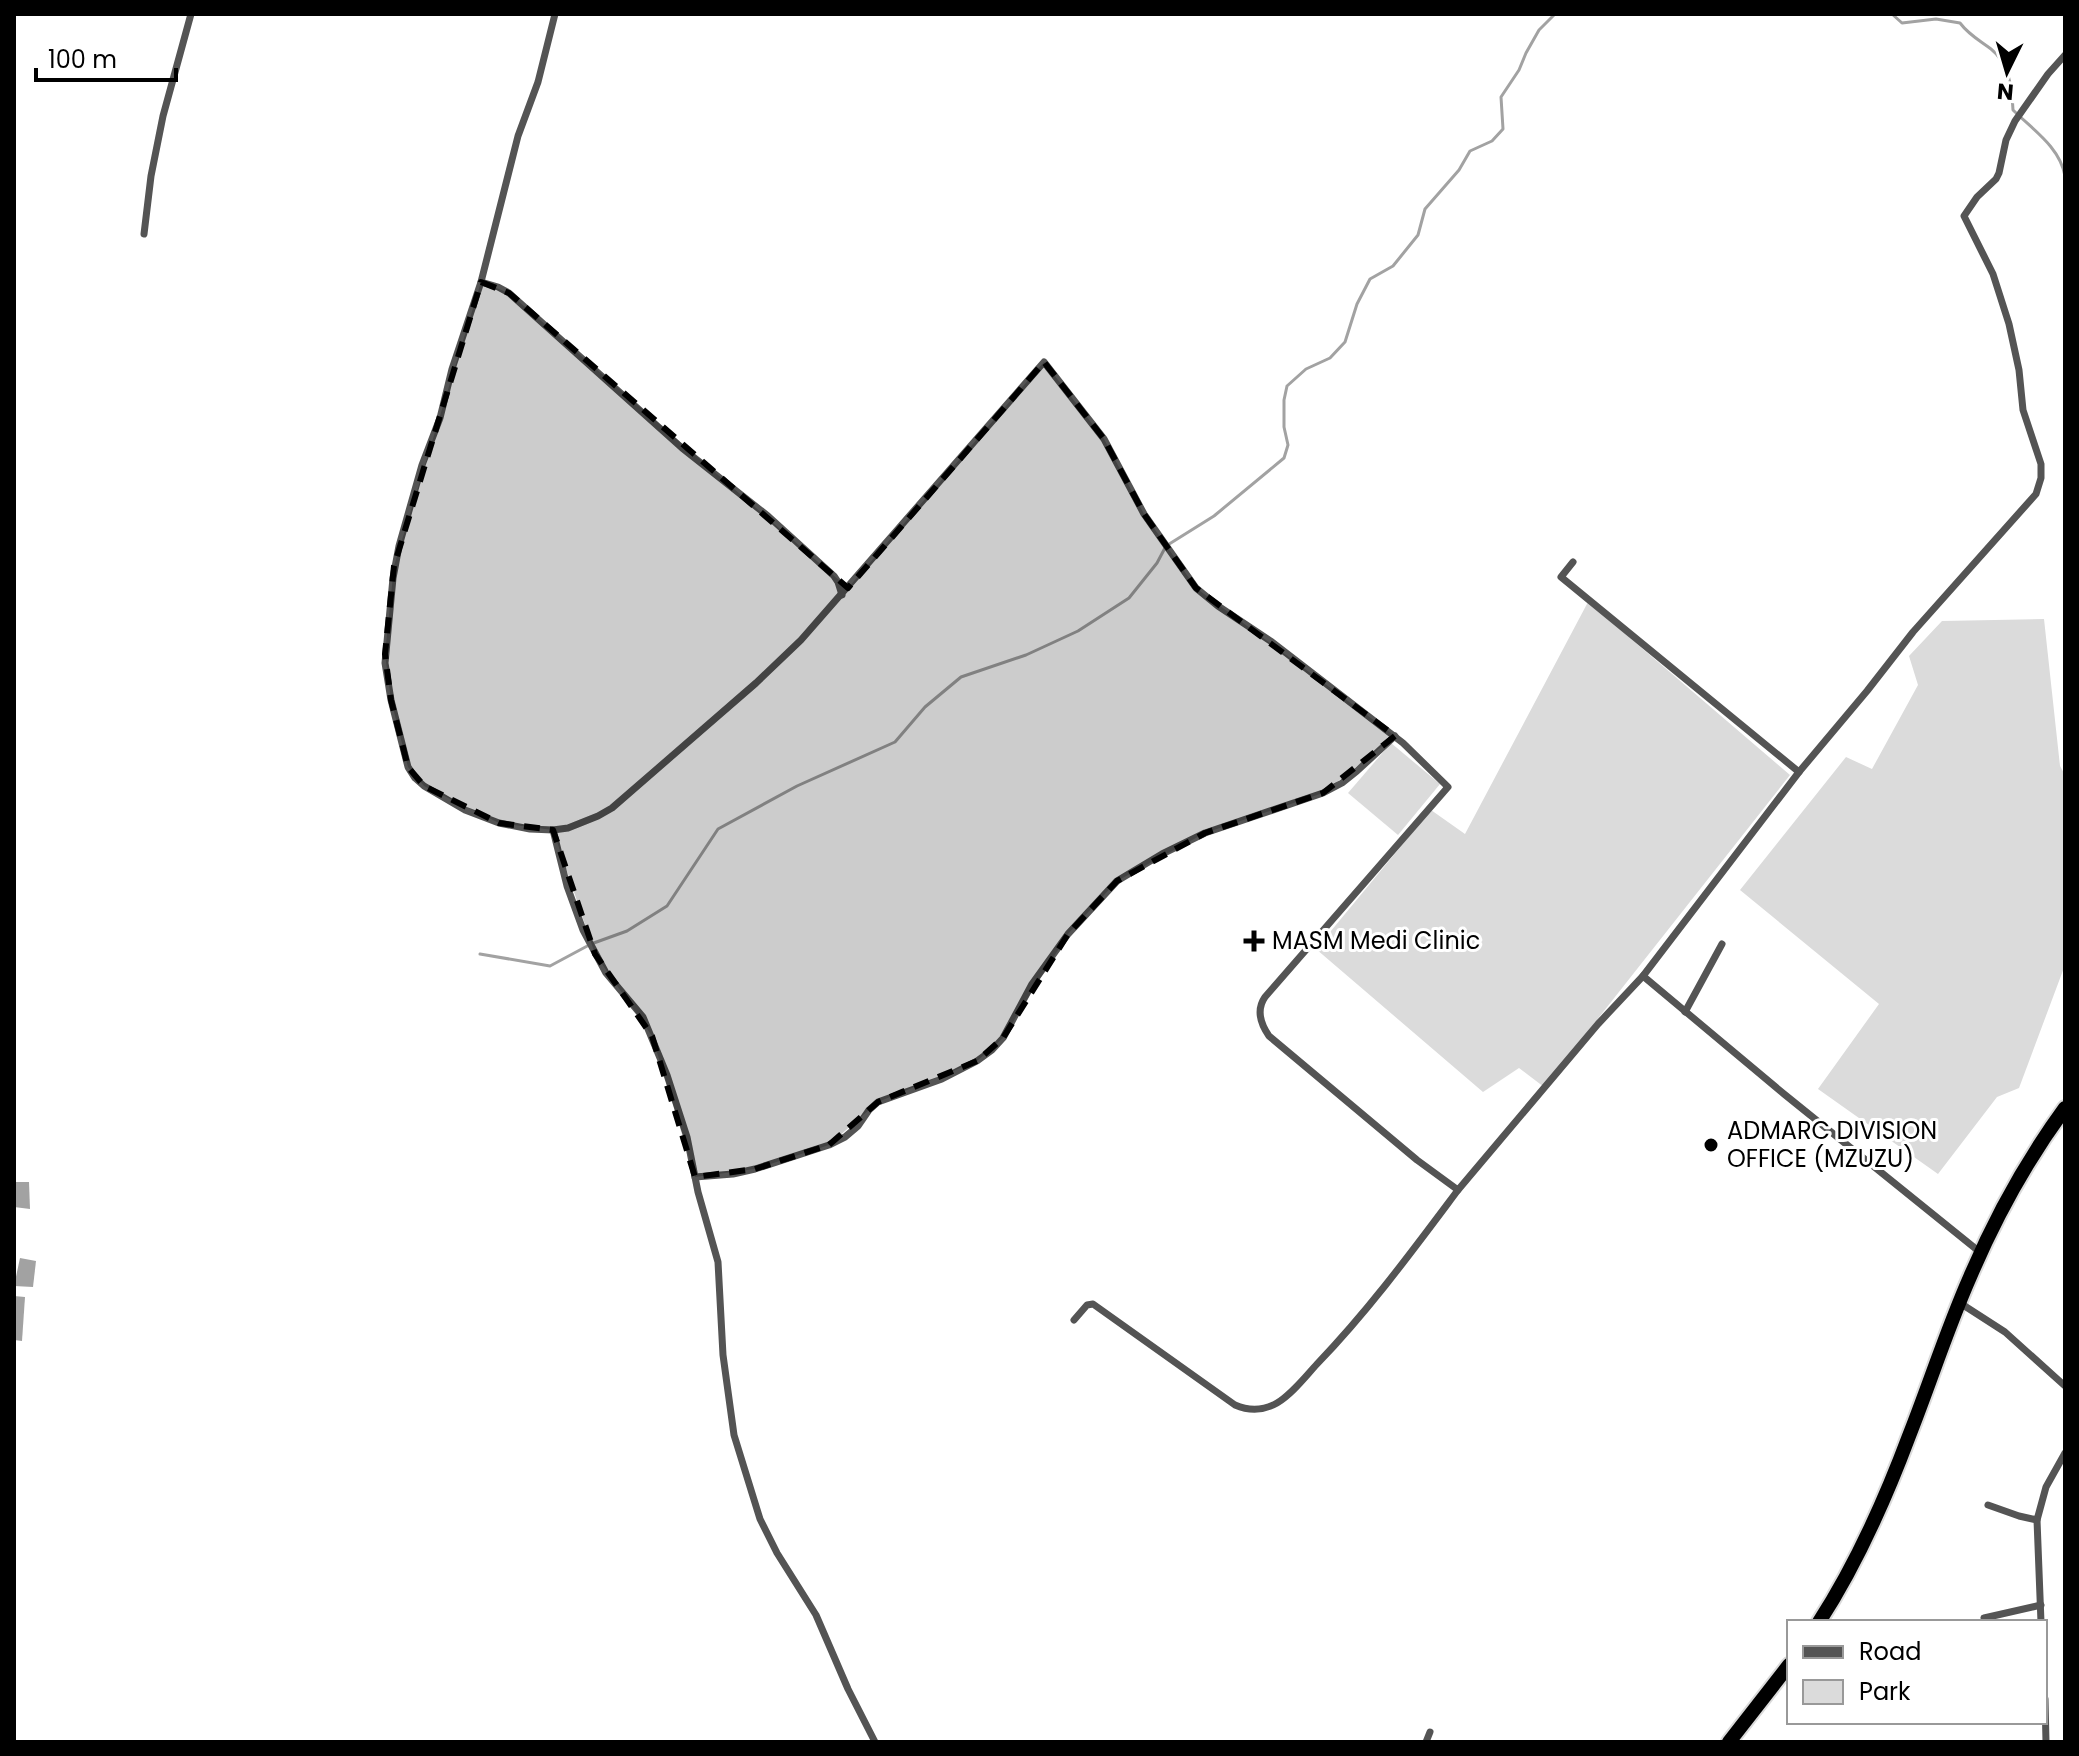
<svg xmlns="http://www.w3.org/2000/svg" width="2079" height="1756" viewBox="0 0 2079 1756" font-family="Poppins,sans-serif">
	<rect width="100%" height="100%" fill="#fff"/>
	<g fill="#dbdbdb">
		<polygon points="1588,602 1790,775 1544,1087 1519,1068 1483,1092 1316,949 1431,810 1465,834"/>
		<polygon points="2044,619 2060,766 2065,775 2065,965 2019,1088 1997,1097 1938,1174 1818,1089 1879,1004 1740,890 1846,757 1872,769 1918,685 1909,656 1942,621"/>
		<polygon points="1391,743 1440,784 1398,835 1348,793"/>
	</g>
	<g fill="#a2a2a2">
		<polygon points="14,1182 29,1182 30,1209 14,1207"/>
		<polygon points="20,1258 36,1261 33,1287 14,1286"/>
		<polygon points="14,1296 25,1297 22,1341 14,1340"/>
	</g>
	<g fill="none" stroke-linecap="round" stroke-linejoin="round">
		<g stroke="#a2a2a2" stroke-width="3">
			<path d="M1892 14 1902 23 1936 19 1960 23C1969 35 1979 40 1991 49 2009 63 2012 88 2013 110 2032 129 2060 147 2065 176"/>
			<polyline points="480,954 550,966 591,944 627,931 667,906 718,829 797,786 895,742 925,707 961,677 1026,655 1078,631 1129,598 1157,563 1166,546 1214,516 1284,458 1288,445 1284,427 1284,400 1287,386 1306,369 1330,358 1345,342 1357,304 1370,279 1393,266 1418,235 1425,209 1459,170 1470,151 1492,141 1503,129 1501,97 1519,70 1526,53 1539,30 1555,14"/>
		</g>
		<defs>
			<g id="highway">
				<path d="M1819 1622C1856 1565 1885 1500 1909 1436 1930 1383 1947 1329 1970 1277 1995 1218 2027 1160 2065 1108"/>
				<polyline points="1729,1742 1789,1665"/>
			</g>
		</defs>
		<use href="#highway" stroke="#dbdbdb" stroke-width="18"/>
		<g stroke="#545454" stroke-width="7">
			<path d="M555 14 538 82 518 136 481 282 452 369 440 418 422 465 399 546 393 578 385 663 391 700 408 767 415 778 424 786 465 810 499 823 530 829 553 830 568 828 598 816 612 808 756 683 801 640 1044 362 1104 439 1144 514 1196 588 1218 606 1272 642 1403 743 1448 787 1265 997C1256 1010 1260 1023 1269 1036L1417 1160 1458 1190 1598 1024 1643 976 1799 772 1867 691 1913 632 2036 494 2041 478V464L2023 410 2019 370 2009 324 1993 274 1964 216 1977 197 1996 179 1999 173 2006 140 2015 121 2048 74 2065 55"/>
			<polyline points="144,234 151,176 163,116 191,14"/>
			<polyline points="481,282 498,287 509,293 682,448 768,516 834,576 838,582 842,595"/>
			<polyline points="1573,562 1561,577 1799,772"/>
			<polyline points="553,830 567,886 583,930 606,973 643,1017 667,1075 687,1137 698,1192 718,1262 723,1355 734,1435 760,1519 777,1553 816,1615 848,1689 875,1742"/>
			<polyline points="1643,976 1784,1094 1981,1253"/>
			<polyline points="1685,1012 1722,944"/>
			<polyline points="695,1177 733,1174 755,1169 829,1145 845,1137 858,1126 869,1110 878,1102 942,1079 977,1061 992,1050 1003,1038 1032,984 1068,934 1117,881 1162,854 1205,833 1323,793 1342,783 1357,771 1395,736"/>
			<polyline points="1960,1303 2005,1332 2065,1386"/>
			<path d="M1074 1320 1087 1305 1093 1304 1235 1405C1249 1411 1263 1411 1277 1403 1292 1394 1305 1377 1317 1364 1369 1310 1413 1250 1458 1190"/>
			<polyline points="1988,1505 2019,1516 2037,1520 2046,1487 2065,1453"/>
			<polyline points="2037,1520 2041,1622"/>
			<polyline points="1984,1618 2041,1605"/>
			<polyline points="2045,1699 2046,1742"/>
			<polyline points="1426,1742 1430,1732"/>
		</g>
		<use href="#highway" stroke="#000" stroke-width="14"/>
	</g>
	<path fill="#000" fill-opacity="0.2" stroke="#000" stroke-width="6" stroke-dasharray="16 10" stroke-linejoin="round" d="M481 282 509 293 848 588 1044 362 1104 439 1144 514 1196 588 1395 736 1323 793 1205 833 1117 881 1068 934 1003 1038 977 1061 878 1102 829 1145 755 1169 695 1177 652 1036 595 954 553 830 499 823 424 786 408 767 391 700 385 654 394 566Z"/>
	<g fill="#000" stroke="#fff" stroke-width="3">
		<path d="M1250 929h8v8h8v8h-8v8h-8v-8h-8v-8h8z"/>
		<circle cx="1711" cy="1145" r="8"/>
	</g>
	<g text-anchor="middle" stroke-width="6" stroke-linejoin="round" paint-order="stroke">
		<g font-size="24" fill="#000" stroke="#fff" text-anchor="start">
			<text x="1272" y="949">MASM Medi Clinic</text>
			<text x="1727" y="1139">ADMARC DIVISION<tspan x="1727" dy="28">OFFICE (MZUZU)</tspan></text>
		</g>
	</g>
	<rect width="2079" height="1756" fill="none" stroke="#000000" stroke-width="32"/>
	<rect x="1787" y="1620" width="260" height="104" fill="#ffffff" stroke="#999999" stroke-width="2"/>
	<rect x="1803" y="1646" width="40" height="12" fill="#545454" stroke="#999999" stroke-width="2"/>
	<text x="1859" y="1660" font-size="24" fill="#000000">Road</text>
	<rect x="1803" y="1680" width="40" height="24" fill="#dbdbdb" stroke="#999999" stroke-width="2"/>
	<text x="1859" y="1700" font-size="24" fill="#000000">Park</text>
	<g transform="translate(2007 72) rotate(185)" stroke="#ffffff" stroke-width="6" paint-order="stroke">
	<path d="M0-6L14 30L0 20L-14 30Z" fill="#000000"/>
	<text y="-12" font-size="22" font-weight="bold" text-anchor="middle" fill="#000000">N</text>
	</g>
	<path d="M36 68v12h140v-12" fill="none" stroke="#000000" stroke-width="4"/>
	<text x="48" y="68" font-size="24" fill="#000000" stroke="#ffffff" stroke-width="6" paint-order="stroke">100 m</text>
</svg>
